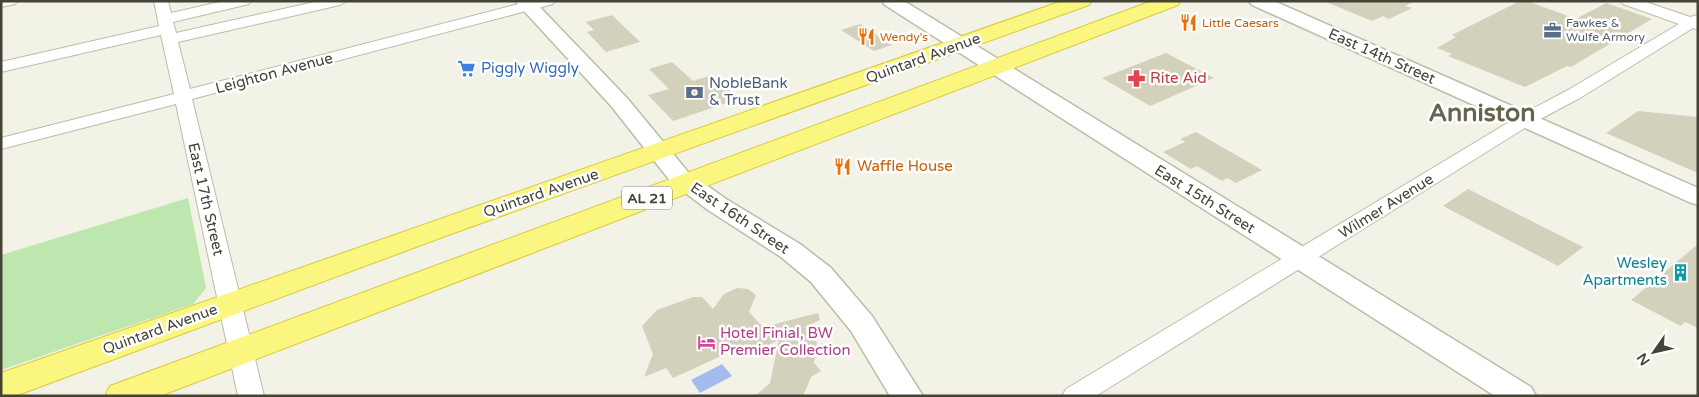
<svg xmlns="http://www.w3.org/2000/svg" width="1699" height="397" viewBox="0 0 1699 397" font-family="'Varela Round',sans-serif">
	<rect width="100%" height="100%" fill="#f2f2e6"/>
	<polygon fill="#bee6af" points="188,198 206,288 193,304 1,370 1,255"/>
	<polygon fill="#a3bbee" points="722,364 732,376 700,393 691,380"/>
	<g fill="#d3d1bb">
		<polygon points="1415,1 1405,6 1412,8 1389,19 1383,16 1372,21 1326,2"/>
		<polygon points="1520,1 1527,1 1576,19 1606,3 1652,19 1571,67 1567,66 1525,87 1448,56 1452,54 1437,48 1456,37 1452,35"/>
		<polygon points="612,15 640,42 606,52 587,32 594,30 586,22"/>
		<polygon points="860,24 892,45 874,51 841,30"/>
		<polygon points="1166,53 1214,78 1150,106 1102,78"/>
		<polygon points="672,62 693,81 712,75 739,99 673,121 648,95 669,89 649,69"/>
		<polygon points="1638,111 1698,117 1698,173 1606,133"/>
		<polygon points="1196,132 1262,170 1236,183 1227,178 1222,181 1197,166 1191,169 1163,152 1185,142 1180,139"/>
		<polygon points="1468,189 1583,247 1558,266 1443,206"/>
		<polygon points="1698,244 1698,328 1685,322 1681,326 1631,300"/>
		<polygon points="737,288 748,289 756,295 749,312 763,327 818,313 820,320 805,327 817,343 814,363 821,371 811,377 803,396 755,396 770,383 779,340 744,356 736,355 730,352 673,378 666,368 644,377 653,354 642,326 657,310 693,297 702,297 713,309 724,294"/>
	</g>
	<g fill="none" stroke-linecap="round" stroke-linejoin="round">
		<defs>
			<g id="minor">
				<polygon points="1,1 17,1 15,4 1,7"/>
				<polygon points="154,1 168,1 171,13 224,1 251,1 249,4 173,22 176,33 319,1 347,1 340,5 178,42 190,89 530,1 555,1 553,4 192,99 264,396 238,396 176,104 1,149 1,138 174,94 161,35 1,72 1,62 159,26"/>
				<polygon points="1621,1 1643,1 1690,17 1698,15 1698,30 1693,28 1580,98 1531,124 1096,396 1062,396 1066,389 1519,116 1568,90 1679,24 1623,4"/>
			</g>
			<g id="tertiary">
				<polygon points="515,1 534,1 627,98 688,172 726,199 800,244 831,268 872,316 923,396 890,396 851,331 811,282 781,257 708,210 671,182 612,107"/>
				<polygon points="882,1 904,1 1531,387 1536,396 1495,396 885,5"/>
				<polygon points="1249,1 1274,1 1698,188 1698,205 1689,202 1252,5"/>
			</g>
			<g id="trunk">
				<polygon points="1062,1 1092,1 1089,5 451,234 15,396 1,396 1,373"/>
				<polygon points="1152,1 1181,1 1178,5 160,396 105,396 110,386"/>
			</g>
		</defs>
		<use href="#minor" stroke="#bdbca8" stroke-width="2"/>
		<use href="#tertiary" stroke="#bdbca8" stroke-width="3"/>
		<use href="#trunk" stroke="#d8ca3a" stroke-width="2"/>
		<use href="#minor" fill="#fff" fill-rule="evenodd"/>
		<use href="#tertiary" fill="#fff" fill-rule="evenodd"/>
		<use href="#trunk" fill="#faf680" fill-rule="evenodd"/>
	</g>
	<defs>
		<symbol id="restaurant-bare" viewBox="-9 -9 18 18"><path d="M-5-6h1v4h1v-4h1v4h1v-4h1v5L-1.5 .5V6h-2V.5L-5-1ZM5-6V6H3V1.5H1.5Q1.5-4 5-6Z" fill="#e8710a" stroke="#fff" stroke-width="2.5" paint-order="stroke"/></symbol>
		<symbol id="office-bare" viewBox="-9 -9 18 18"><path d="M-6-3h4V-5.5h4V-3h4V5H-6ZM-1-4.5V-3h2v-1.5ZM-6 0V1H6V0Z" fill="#5c6f8a" stroke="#fff" stroke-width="2.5" paint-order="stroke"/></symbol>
		<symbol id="supermarket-bare" viewBox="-9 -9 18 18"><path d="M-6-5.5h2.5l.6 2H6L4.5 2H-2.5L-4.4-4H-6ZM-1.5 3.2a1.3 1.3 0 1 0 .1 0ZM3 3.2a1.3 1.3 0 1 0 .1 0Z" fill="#3f7fe0" stroke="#fff" stroke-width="2.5" paint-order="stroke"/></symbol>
		<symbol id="pharmacy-bare" viewBox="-9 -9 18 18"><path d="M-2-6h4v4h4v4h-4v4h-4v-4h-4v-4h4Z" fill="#e0444e" stroke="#fff" stroke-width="2.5" paint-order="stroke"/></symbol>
		<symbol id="bank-bare" viewBox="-9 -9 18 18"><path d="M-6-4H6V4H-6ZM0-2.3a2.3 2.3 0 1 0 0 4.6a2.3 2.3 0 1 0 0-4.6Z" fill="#5c6f8a" stroke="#fff" stroke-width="2.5" paint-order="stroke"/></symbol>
		<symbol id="building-bare" viewBox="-9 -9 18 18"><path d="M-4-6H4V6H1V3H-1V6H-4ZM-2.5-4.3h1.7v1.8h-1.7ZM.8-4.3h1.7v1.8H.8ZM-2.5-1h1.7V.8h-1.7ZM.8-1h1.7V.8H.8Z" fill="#0f9aa8" stroke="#fff" stroke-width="2.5" paint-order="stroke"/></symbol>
		<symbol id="hotel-bare" viewBox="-9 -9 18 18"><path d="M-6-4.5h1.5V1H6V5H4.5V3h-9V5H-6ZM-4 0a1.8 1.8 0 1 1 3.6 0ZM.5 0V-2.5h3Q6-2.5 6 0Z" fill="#d1479c" stroke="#fff" stroke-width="2.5" paint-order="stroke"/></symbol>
	</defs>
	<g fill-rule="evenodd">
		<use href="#restaurant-bare" x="1176" y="10" width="25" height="25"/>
		<use href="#office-bare" x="1540" y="18" width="25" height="25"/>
		<use href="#restaurant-bare" x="854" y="24" width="25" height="25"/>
		<use href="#supermarket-bare" x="454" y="56" width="25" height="25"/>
		<use href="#pharmacy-bare" x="1124" y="66" width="25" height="25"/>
		<use href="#bank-bare" x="682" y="80" width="25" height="25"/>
		<use href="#restaurant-bare" x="830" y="154" width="25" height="25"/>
		<use href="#building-bare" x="1668" y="260" width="25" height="25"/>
		<use href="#hotel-bare" x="694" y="330" width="25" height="25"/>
	</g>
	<g text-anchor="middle" stroke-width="5" stroke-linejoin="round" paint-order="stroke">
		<g font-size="12" fill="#c56008" stroke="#fff" text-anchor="start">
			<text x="1202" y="27">Little Caesars</text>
			<text x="880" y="41">Wendy's</text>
		</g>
		<g font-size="12" fill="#4e5e75" stroke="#fff" text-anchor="start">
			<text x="1566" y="27">Fawkes &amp;<tspan x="1566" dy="14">Wulfe Armory</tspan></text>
		</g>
		<rect fill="#fff" stroke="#7d7b72" stroke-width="1" x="622" y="186.5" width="50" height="23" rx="4"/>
		<g font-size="14" font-weight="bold" fill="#454335">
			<text x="647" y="203">AL 21</text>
		</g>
		<g font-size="15" fill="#454335" stroke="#fff">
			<text transform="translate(1382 56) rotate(24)" y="5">East 14th Street</text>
			<text transform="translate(923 58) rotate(-20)" y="5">Quintard Avenue</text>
			<text transform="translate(274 73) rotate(-15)" y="5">Leighton Avenue</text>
			<text transform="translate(541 193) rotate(-19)" y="5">Quintard Avenue</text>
			<text transform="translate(206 199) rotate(77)" y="5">East 17th Street</text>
			<text transform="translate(1205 199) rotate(32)" y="5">East 15th Street</text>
			<text transform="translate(1386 206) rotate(-32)" y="5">Wilmer Avenue</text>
			<text transform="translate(740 218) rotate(34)" y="5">East 16th Street</text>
			<text transform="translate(160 329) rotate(-20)" y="5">Quintard Avenue</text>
		</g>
		<g font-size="15" fill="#366cbe" stroke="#fff" text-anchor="start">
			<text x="481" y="73">Piggly Wiggly</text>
		</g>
		<g font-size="15" fill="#be3a42" stroke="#fff" text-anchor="start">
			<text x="1150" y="83">Rite Aid</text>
		</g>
		<g font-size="15" fill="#4e5e75" stroke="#fff" text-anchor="start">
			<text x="709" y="88">NobleBank<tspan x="709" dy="17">&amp; Trust</tspan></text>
		</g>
		<g font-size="15" fill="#c56008" stroke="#fff" text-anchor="start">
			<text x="857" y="171">Waffle House</text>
		</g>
		<g font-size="15" fill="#0d838f" stroke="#fff" text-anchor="end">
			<text x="1667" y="268">Wesley<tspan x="1667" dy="17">Apartments</tspan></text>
		</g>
		<g font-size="15" fill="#b23c85" stroke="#fff" text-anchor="start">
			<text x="720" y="338">Hotel Finial, BW<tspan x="720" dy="17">Premier Collection</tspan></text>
		</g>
		<g font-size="25" font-weight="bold" fill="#67644d" stroke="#fff">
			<text x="1482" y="121">Anniston</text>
		</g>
	</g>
	<rect width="1699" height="397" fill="none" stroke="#454335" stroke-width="5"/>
	<g transform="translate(1654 352) rotate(236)" stroke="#ffffff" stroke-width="4" paint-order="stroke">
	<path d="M0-4L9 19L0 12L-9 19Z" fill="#454335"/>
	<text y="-8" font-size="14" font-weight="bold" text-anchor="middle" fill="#454335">N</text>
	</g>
</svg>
